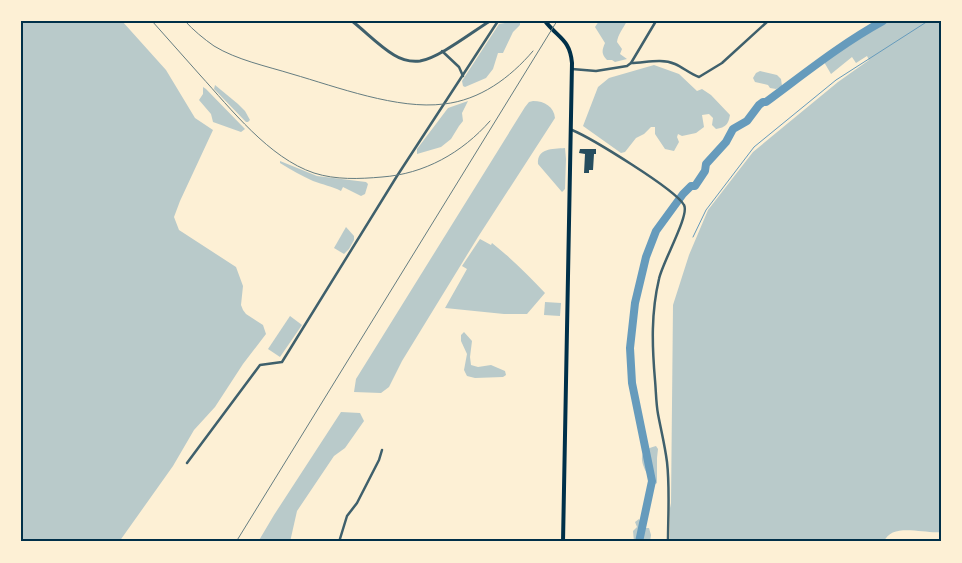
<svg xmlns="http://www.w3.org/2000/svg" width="962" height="563" viewBox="0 0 962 563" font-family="Bitter,serif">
	<rect width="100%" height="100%" fill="#fdf0d5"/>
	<g fill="#b9caca">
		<polygon points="21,21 122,21 166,70 195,118 213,130 180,201 174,217 179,230 236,267 243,286 241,305 243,310 246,314 263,325 266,334 243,364 215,407 194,430 173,466 119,542 21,542"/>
		<polygon points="505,21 520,21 520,25 513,32 503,53 498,53 493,69 486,78 465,87 463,86 462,81 499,24 505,23"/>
		<path d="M599 21H627C623 29 618 34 617 42L622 49 620 54 627 59 615 62 612 60H607C601 54 602 50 605 43L595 27Z"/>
		<path d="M886 21H941V532C924 534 891 522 884 542H670V508L671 503 673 305 689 255 708 210 753 152 838 82 869 60 867 56 856 63 852 57 831 74 824 62Z"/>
		<path d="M654 65 679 74 697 91 702 89 711 95 730 115C728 125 726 127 716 129L712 125 713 118 709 114 702 115 704 127 696 133 682 136 678 134 677 137 679 142 674 151 665 149 655 134V127H651L644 134 636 138 625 152 621 153 583 126 598 87 609 78Z"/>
		<polygon points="760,71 777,75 781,79 782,86 776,89 770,88 768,85 755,82 753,78 756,73"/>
		<polygon points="215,85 238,104 245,111 250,120 248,122 246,122 214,89"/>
		<polygon points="203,87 206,89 245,129 241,132 213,122 211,114 199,100 203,94"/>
		<polygon points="468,101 462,113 463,121 459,126 451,139 441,147 417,154 417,149 448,108"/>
		<path d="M533 101C545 101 554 107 555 118L478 237 402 361 389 387 381 393 354 392 356 379 525 107 529 102Z"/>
		<path d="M565 148 566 159 565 189 562 192 538 164C537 148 552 149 565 148Z"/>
		<path d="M280 161 317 176 366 182 368 184 365 194 361 196 343 187 341 191C332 186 323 185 313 181 302 176 291 170 280 163Z"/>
		<polygon points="346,227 354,236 354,240 349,249 344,254 334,248"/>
		<path d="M480 239 491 245 492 243C511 258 528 275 545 293L527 314H504L445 308 467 269 462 266Z"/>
		<polygon points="545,302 561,303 560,316 544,315"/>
		<polygon points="290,316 302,325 280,357 268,349"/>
		<polygon points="464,332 472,341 470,357 471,365 478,367 491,365 505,371 506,375 503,377 475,378 467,376 464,370 467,354 461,341 461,335"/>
		<polygon points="341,412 360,413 364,421 345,448 334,456 297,511 290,542 258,542 274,515"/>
		<path d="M656 446 658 449 657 458V483L654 485C649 477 636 459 645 451 648 448 653 447 656 446Z"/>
		<polygon points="639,519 644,528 649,528 651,535 650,542 634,542 633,531 637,527 635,522"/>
	</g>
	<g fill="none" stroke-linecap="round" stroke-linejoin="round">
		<polyline stroke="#669bbc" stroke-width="1" points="693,237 706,210 754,147 836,80 928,21"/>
		<path stroke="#669bbc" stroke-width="8" d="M639 542 652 481 632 383 630 348 635 303 646 257 656 231 683 194 691 186H695L705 171 706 164 726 142 733 129 747 121 759 105 763 102H766C804 74 841 44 883 21"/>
	</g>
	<polygon fill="#264d5e" points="580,149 596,149 596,154 594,154 593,170 589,170 589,173 584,173 585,154 579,153"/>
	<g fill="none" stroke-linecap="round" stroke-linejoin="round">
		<g stroke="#3f606c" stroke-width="2.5">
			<polyline points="442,51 459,67 463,76"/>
			<path d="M631 63C645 63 661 58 675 64 684 68 690 74 699 77L722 63 768 21"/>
			<polyline points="572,69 596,71 627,66 631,63 656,21"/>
			<path d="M572 130C591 138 675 189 684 205 690 215 662 263 659 279 651 313 652 345 655 380 656 391 656 403 658 414 661 430 665 446 667 462 670 488 668 516 668 542"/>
			<polyline points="187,463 260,365 282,362 397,176 498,21"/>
			<polyline points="339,542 347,516 357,503 379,460 382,450"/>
		</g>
		<path stroke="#3f606c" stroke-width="3" d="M352 21C366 32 379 46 394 55 402 60 411 62 420 61 439 58 472 32 490 21"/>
		<path stroke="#003049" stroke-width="4" d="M545 21C558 38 570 39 572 63L563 542"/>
		<g stroke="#657d81" stroke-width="1">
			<path d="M152 21C168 39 184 57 200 75 231 109 269 158 314 173 336 180 359 179 382 177 424 174 462 153 490 121"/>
			<path d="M185 21C193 30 204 39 214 46 237 60 266 66 292 74 337 87 398 110 444 104 480 100 510 78 533 51"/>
			<polyline points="236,542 557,21"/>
		</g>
	</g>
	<rect width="962" height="563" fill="none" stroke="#fdf0d5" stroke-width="45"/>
	<rect x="22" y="22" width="918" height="518" fill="none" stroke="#003049" stroke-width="2"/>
</svg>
